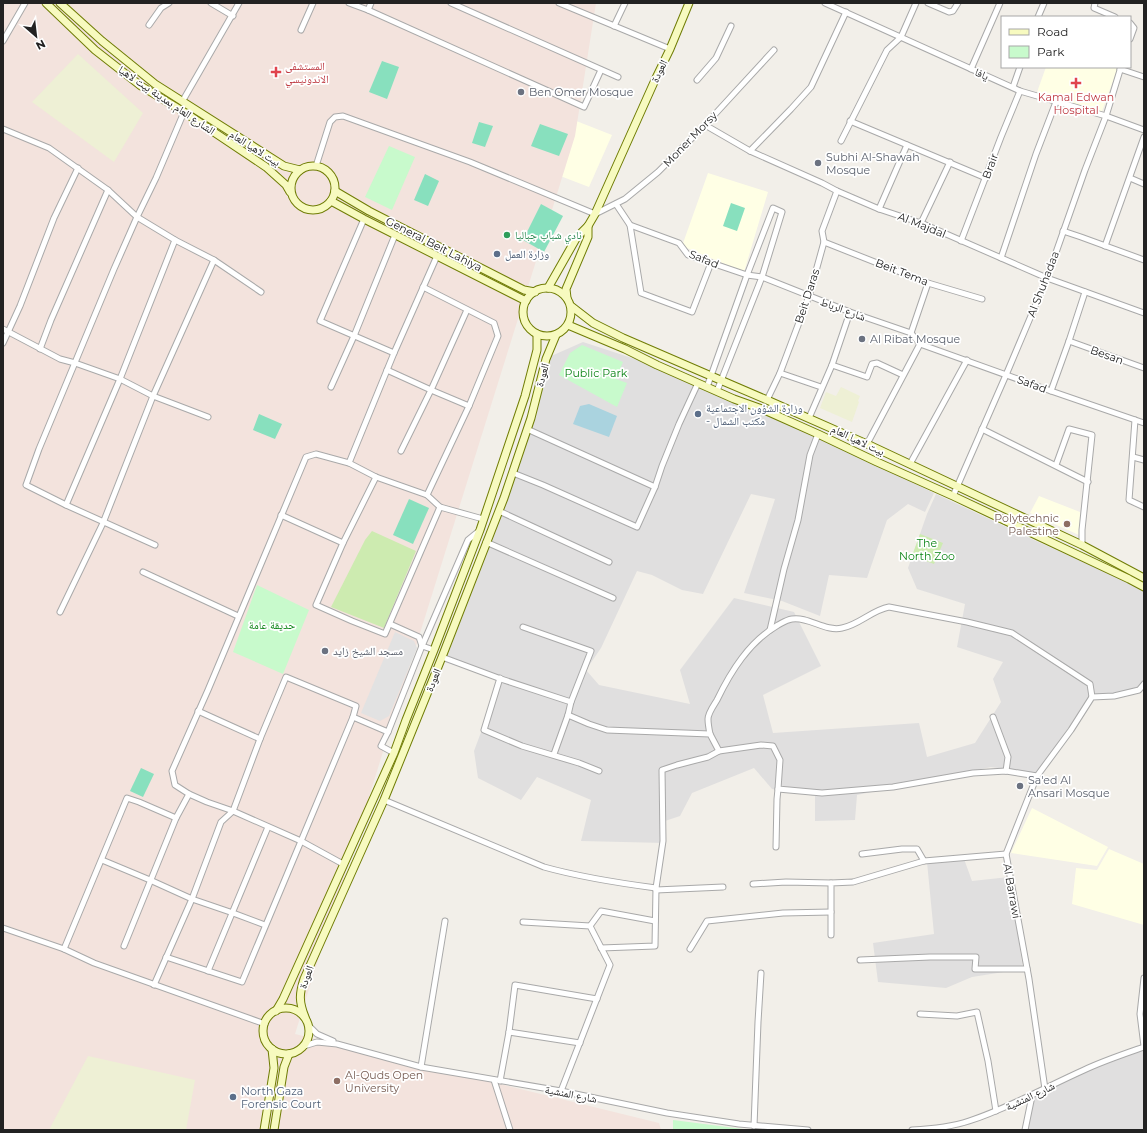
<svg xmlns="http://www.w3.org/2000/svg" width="1147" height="1133" viewBox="0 0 1147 1133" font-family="Montserrat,'Noto Naskh Arabic',sans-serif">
	<rect width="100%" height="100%" fill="#f2efe9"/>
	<g fill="#e0dfdf">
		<polygon points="583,342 641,361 717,393 729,400 797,428 839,448 863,457 872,463 934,493 925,512 908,504 887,520 867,578 829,575 820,616 782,601 744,593 775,499 751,494 703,594 682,590 652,575 637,571 601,648 586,670 599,685 690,704 680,670 734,598 794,612 821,666 763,695 773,733 919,723 927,757 975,743 1001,702 993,679 1003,662 957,647 965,604 917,589 908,568 927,514 936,494 1034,540 1132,584 1144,591 1144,680 1137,687 1119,693 1089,696 1038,774 991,767 857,795 855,820 815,821 815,796 772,789 754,768 692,793 680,816 665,821 665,843 581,841 591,800 537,777 521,800 478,778 474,751 501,679 445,662 488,547 549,357"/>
		<polygon points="964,859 972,881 1009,877 1023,969 972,977 946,988 878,982 873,943 934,934 927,862"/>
		<polygon points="1144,1045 1144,1130 1025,1130 1032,1094 1094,1062"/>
	</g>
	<g fill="#ffffe5">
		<polygon points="1046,67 1118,67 1101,114 1036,95"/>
		<polygon points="561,115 612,135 589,187 555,174"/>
		<polygon points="708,173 768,192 744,272 682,246"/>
		<polygon points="1039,496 1080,512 1079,535 1030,513"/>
		<polygon points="1032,808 1108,847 1097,866 1011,853"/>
		<polygon points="1109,849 1144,864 1144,925 1072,904 1076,868 1097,870"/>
	</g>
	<polygon fill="#f3e3dd" points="3,3 596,3 575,136 295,1034 659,1123 661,1130 3,1130"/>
	<g fill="#eef0d5">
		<polygon points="78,54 143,113 114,162 32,102"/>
		<polygon points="841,387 860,396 858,401 859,402 852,422 820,408 826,392 836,396"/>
		<polygon points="88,1056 195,1080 186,1130 49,1130"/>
	</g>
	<g fill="#cdebb0">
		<polygon points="372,531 416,551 384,628 331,607 365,540"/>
		<polygon points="920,534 943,543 934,564 912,556"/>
	</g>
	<g fill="#c8facc">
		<polygon points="389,146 415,157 392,210 365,197"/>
		<polygon points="582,345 623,362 616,379 627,383 617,407 559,375 570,353"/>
		<polygon points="257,585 309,610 283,674 233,652"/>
		<polygon points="673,1120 743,1129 744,1130 673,1130"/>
	</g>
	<g fill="#88e0be">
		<polygon points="382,61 399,67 387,99 369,92"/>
		<polygon points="479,122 493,126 485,147 472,143"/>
		<polygon points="540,124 568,134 559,156 531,146"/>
		<polygon points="425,174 439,181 428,206 414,200"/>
		<polygon points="731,203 745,208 737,231 723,226"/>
		<polygon points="541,204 563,216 544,252 523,240"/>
		<polygon points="259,414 282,424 275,439 253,430"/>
		<polygon points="409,499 429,508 413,544 393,535"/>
		<polygon points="141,768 154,774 143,797 130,791"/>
	</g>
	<polygon fill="#e2e2e2" points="395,632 414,641 417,648 389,716 380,721 361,713"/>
	<polygon fill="#aad3df" points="589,404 617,416 609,437 573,424 580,406"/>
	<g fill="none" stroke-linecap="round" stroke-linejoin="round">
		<defs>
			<g id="street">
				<polyline points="211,3 233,16"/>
				<polyline points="349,3 368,10 584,107 601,70"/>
				<polyline points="451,3 618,77"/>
				<polyline points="559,3 670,49"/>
				<polyline points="825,3 1020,91 1106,116 1144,130"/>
				<polyline points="928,3 949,12 953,11 958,3"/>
				<polyline points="1095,3 1094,8 1115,17"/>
				<polyline points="368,10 371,3"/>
				<polyline points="1038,17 1044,3"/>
				<polyline points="1130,23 1134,28 1130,39"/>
				<polyline points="149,25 161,8 169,3"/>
				<polyline points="614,26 625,3"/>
				<polyline points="301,30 313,3"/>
				<polyline points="3,41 25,3"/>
				<polyline points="971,69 1000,3"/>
				<polyline points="1120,69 1144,77"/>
				<polyline points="697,80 716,58 731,26"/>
				<polyline points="1013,87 1020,67"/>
				<polyline points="182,102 239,3"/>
				<polyline points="850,121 986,178"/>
				<polyline points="705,125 750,151 822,183 837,191 879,209 921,223 1047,278 1144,313"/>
				<polyline points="3,129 49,148 108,190 137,217 175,240 120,379 66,505"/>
				<polyline points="841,141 887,50 901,37 916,3"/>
				<polyline points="750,151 791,109 811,87 846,12"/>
				<polyline points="316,166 330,122 335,117 343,116 470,162 595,214 625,199 658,172 705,125 774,50"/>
				<polyline points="1130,178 1144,184"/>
				<polyline points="616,204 630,225 679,243 688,255 747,275 762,277 850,312 911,333 920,344 1051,391 1144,423"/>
				<polyline points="879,209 907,145"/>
				<polyline points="364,219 320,321 394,353"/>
				<polyline points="921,223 950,162"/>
				<polyline points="630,225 641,293 692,312 711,263"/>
				<polyline points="1063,231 1081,237 1144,260"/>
				<polyline points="175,240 214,260 261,292"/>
				<polyline points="961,241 1001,137 1020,91"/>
				<polyline points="824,242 928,283 982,299"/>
				<polyline points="1105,246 1144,137"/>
				<polyline points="1001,258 1036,154 1056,102"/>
				<polyline points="423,287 494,323 498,336 469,406 427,495"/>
				<polyline points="3,329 60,359 75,363 120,379 153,396 208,417"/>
				<polyline points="911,333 928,283"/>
				<polyline points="1069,341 1144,368"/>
				<polyline points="3,343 20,306 54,218 78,168"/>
				<polyline points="40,349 51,320 108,190"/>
				<polyline points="832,365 867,377 872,364 877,363 903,375"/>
				<polyline points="387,370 431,390 469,406"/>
				<polyline points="780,373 821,387"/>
				<polyline points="331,387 354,336 395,235"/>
				<polyline points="707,387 747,275 773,208 782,212 762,277 717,391"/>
				<polyline points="1051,391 1069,341 1085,292"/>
				<polyline points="767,400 780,373 809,296 824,242 822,231 837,191"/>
				<polyline points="809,418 832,365 850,312"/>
				<polyline points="1135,420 1129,500 1144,507"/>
				<polyline points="527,429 655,487"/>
				<polyline points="982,429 1088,482"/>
				<polyline points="867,444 920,344"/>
				<polyline points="401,451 431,390 467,310"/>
				<polyline points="1133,457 1144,460"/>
				<polyline points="349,463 394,353 437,256"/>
				<polyline points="910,464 967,360"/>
				<polyline points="1056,465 1069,429 1092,435 1082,530 1082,545"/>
				<polyline points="513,473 543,485 637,527 655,487 662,466 679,424 698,383"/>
				<polyline points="376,477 343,543 316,605 352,621 385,634 440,507"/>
				<polyline points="953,496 1006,375 1047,278 1085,170 1106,116 1121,67"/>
				<polyline points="499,511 609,562"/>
				<polyline points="281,515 343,543"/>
				<polyline points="486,542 613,598"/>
				<polyline points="155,545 66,505 26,485 39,449 114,269 137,217 156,178 184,112"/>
				<polyline points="143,572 238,616"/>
				<polyline points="60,612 103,523 153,396 214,260"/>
				<polyline points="390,624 419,637 422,646 434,650"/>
				<polyline points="523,627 591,651 571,702 568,715 554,754"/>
				<polyline points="770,630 784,569 798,520 810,455 818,434"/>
				<polyline points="442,657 501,679 571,702"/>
				<polyline points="500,678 484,730 522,746 579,763 599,771"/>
				<polyline points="198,711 260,739"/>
				<polyline points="568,715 589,724 607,730 710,734 719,751"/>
				<polyline points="993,717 1008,757 1006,771"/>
				<polyline points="388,732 422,646 468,540 479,531"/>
				<path d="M710 734C709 729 708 724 708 719 708 713 714 705 717 700 731 671 749 642 778 625 782 623 786 620 792 619 808 616 825 632 842 628 859 625 872 610 889 607L967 622 1012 633 1090 684 1092 697"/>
				<path d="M384 800 544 867C580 877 618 883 656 888"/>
				<polyline points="776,847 777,799 778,789"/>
				<polyline points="862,854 902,849 917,849 924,861 1006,854"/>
				<polyline points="102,860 150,880 192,899 233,913 265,925"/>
				<polyline points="343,864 301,841 233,811 207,802 189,794 175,785 172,771 208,690 306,457 316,454 349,463 376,477 427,495 440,507 483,519"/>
				<polyline points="753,884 786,882 831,883"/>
				<polyline points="656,890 723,887"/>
				<polyline points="523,922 590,926 610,965 561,1091"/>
				<polyline points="590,926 601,911 655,921"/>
				<polyline points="3,928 64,949 94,963 265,1024"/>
				<polyline points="831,935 831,883 853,882 924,861"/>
				<polyline points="124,946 176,818 189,794"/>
				<polyline points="601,948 655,946 656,888 663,841 662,770 677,765 708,757 719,751 761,745 773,746 780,760 778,789 822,793 893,787 973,773 1006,771 1037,776"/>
				<polyline points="64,949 127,798 139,802 176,818"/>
				<polyline points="690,949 707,921 783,913 831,912"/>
				<polyline points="166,957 242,982 353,717"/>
				<polyline points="860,960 930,957 976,957 975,969 1027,969"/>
				<polyline points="208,971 268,827"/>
				<polyline points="1144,978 1140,1014 1144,1046"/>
				<polyline points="154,985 192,899 221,822 233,811 260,739 286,677 356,706 353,717 388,732 381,746 394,753"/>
				<polyline points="920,1014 957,1016 977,1012 988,1061 996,1111"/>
				<polyline points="309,1026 317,1034 333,1041"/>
				<polyline points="509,1032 580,1043"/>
				<polyline points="304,1046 317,1042 337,1044 421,1067 561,1091 667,1113 739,1124 808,1130"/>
				<polyline points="421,1067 445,921"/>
				<polyline points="494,1080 510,1130"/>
				<polyline points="500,1081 509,1032 515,985 597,999"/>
				<polyline points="1045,1089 1029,979 1006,854 1037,776 1071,730 1092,697 1114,696 1139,690 1144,684"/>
				<polyline points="754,1126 758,1022 761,973"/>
				<path d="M912 1130C931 1129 951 1127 969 1121 1009 1108 1046 1087 1084 1070 1103 1061 1124 1054 1144 1047"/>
				<polyline points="1025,1130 1032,1096"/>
			</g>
			<g id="secondary">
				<polyline points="46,3 95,50 141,86 184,112 266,167 286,185 290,192"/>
				<polyline points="60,3 102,41 155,84 284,166 300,170"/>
				<circle cx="313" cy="188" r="22"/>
				<polyline points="335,191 369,211 524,290 535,292"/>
				<polyline points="331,201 364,219 526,301"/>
				<circle cx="547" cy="312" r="24"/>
				<polyline points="548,288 577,237 588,226 595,214 655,80 670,49 689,3"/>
				<polyline points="567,298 566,289 588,237 588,226"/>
				<polyline points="571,306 593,323 623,338 711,376 767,400 867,444 1082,545 1144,578"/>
				<polyline points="568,325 625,349 657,365 734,399 762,409 818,434 877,462 953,496 1129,579 1144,587"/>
				<circle cx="286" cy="1031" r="23"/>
				<polyline points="276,1011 283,999 394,753 406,720 434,650 480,530 525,396 537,350 537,334"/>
				<path d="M305 1017C299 1002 299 994 304 979L384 800 442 657 504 498 531 418 546 359 556 335"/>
				<polyline points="264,1130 274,1068 272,1049"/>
				<polyline points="274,1130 284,1067 289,1054"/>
			</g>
		</defs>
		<use href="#street" stroke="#a9a9a9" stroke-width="7"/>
		<use href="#secondary" stroke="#707d05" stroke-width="9"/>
		<use href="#street" stroke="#fff" stroke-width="5"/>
		<use href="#secondary" stroke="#f7fabf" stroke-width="7"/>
	</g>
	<g fill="#e0444e" stroke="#fff" stroke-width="1.5">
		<path d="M274 66h4v4h4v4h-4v4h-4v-4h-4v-4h4z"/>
		<path d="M1074 77h4v4h4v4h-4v4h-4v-4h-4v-4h4z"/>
	</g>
	<g fill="#6b7280" stroke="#fff" stroke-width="1.5">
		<circle cx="521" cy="92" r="4"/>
		<circle cx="818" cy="163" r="4"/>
		<circle cx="862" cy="339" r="4"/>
		<circle cx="325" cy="651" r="4"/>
		<circle cx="1020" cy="786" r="4"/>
	</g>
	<circle fill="#2e9e5b" stroke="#fff" stroke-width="1.5" cx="507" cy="235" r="4"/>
	<g fill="#5c6f8a" stroke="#fff" stroke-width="1.5">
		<circle cx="497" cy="254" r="4"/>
		<circle cx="698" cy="414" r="4"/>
		<circle cx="233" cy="1097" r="4"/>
	</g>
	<g fill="#8d6e63" stroke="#fff" stroke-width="1.5">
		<circle cx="1067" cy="524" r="4"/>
		<circle cx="337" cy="1081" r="4"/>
	</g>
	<g text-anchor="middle" stroke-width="3.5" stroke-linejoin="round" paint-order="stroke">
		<g font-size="11" fill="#be3a42" stroke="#fff" text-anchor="start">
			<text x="285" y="70">المستشفى<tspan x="285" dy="13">الاندونيسي</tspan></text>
			<text x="1076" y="101" text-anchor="middle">Kamal Edwan<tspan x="1076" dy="13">Hospital</tspan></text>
		</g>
		<g font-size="11" fill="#222" stroke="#fff">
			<text transform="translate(659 71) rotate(-64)" y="4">العودة</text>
			<text transform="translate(982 74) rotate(24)" y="4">يافا</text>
			<text transform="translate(167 100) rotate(34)" y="4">الشارع العام بمدينة بيت لاهيا</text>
			<text transform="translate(690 139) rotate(-46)" y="4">Moner Morsy</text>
			<text transform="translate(255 148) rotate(32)" y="4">بيت لاهيا العام</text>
			<text transform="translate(990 166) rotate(-70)" y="4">Brair</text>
			<text transform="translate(922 225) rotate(22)" y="4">Al Majdal</text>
			<text transform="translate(434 244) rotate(27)" y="4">General Beit Lahiya</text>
			<text transform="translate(704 259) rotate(22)" y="4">Safad</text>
			<text transform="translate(902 272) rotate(21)" y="4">Beit Tema</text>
			<text transform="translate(1043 284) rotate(-69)" y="4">Al Shuhadaa</text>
			<text transform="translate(807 296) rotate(-72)" y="4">Beit Daras</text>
			<text transform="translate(843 309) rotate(20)" y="4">شارع الرباط</text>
			<text transform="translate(1107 355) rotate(20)" y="4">Besan</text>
			<text transform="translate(542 375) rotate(-75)" y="4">العودة</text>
			<text transform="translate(1032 384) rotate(20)" y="4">Safad</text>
			<text transform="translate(858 440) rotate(25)" y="4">بيت لاهيا العام</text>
			<text transform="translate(433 680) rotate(-68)" y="4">العودة</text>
			<text transform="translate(1012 891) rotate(80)" y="4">Al Barrawi</text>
			<text transform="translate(306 977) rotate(-70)" y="4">العودة</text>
			<text transform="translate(571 1094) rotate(11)" y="4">شارع المنشية</text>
			<text transform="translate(1030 1096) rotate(-25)" y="4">شارع المنشية</text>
		</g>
		<g font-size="11" fill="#5b616d" stroke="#fff" text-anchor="start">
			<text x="529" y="96">Ben Omer Mosque</text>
			<text x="826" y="161">Subhi Al-Shawah<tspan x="826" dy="13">Mosque</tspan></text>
			<text x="870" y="343">Al Ribat Mosque</text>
			<text x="333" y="655">مسجد الشيخ زايد</text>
			<text x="1028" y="784">Sa'ed Al<tspan x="1028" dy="13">Ansari Mosque</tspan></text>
		</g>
		<g font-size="11" fill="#27864d" stroke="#fff" text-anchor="start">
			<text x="515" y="239">نادي شباب جباليا</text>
		</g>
		<g font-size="11" fill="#4e5e75" stroke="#fff" text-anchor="start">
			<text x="505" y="258">وزارة العمل</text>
			<text x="706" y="412">وزارة الشؤون الاجتماعية<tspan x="706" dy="13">- مكتب الشمال</tspan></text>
			<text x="241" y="1095">North Gaza<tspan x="241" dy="13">Forensic Court</tspan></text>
		</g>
		<g font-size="11" fill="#0c8416" stroke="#fff">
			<text x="596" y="377">Public Park</text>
			<text x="927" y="547">The<tspan x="927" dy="13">North Zoo</tspan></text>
			<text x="272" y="629">حديقة عامة</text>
		</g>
		<g font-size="11" fill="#785e54" stroke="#fff" text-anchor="end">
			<text x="1059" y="522">Polytechnic<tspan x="1059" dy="13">Palestine</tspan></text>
			<text x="345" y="1079" text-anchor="start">Al-Quds Open<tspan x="345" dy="13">University</tspan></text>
		</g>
	</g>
	<rect width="1147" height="1133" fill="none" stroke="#222222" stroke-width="8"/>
	<rect x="1001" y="16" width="130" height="52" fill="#ffffff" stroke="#a7a7a7"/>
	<rect x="1009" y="29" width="20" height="6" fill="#f7fabf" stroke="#a7a7a7"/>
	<text x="1037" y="36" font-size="12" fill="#222222">Road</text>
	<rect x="1009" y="46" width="20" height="12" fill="#c8facc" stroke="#a7a7a7"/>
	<text x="1037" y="56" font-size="12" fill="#222222">Park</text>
	<g transform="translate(36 36) rotate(152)" stroke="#ffffff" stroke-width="3" paint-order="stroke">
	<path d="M0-3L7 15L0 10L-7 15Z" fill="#222222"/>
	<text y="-6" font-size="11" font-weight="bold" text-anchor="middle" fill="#222222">N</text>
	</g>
</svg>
